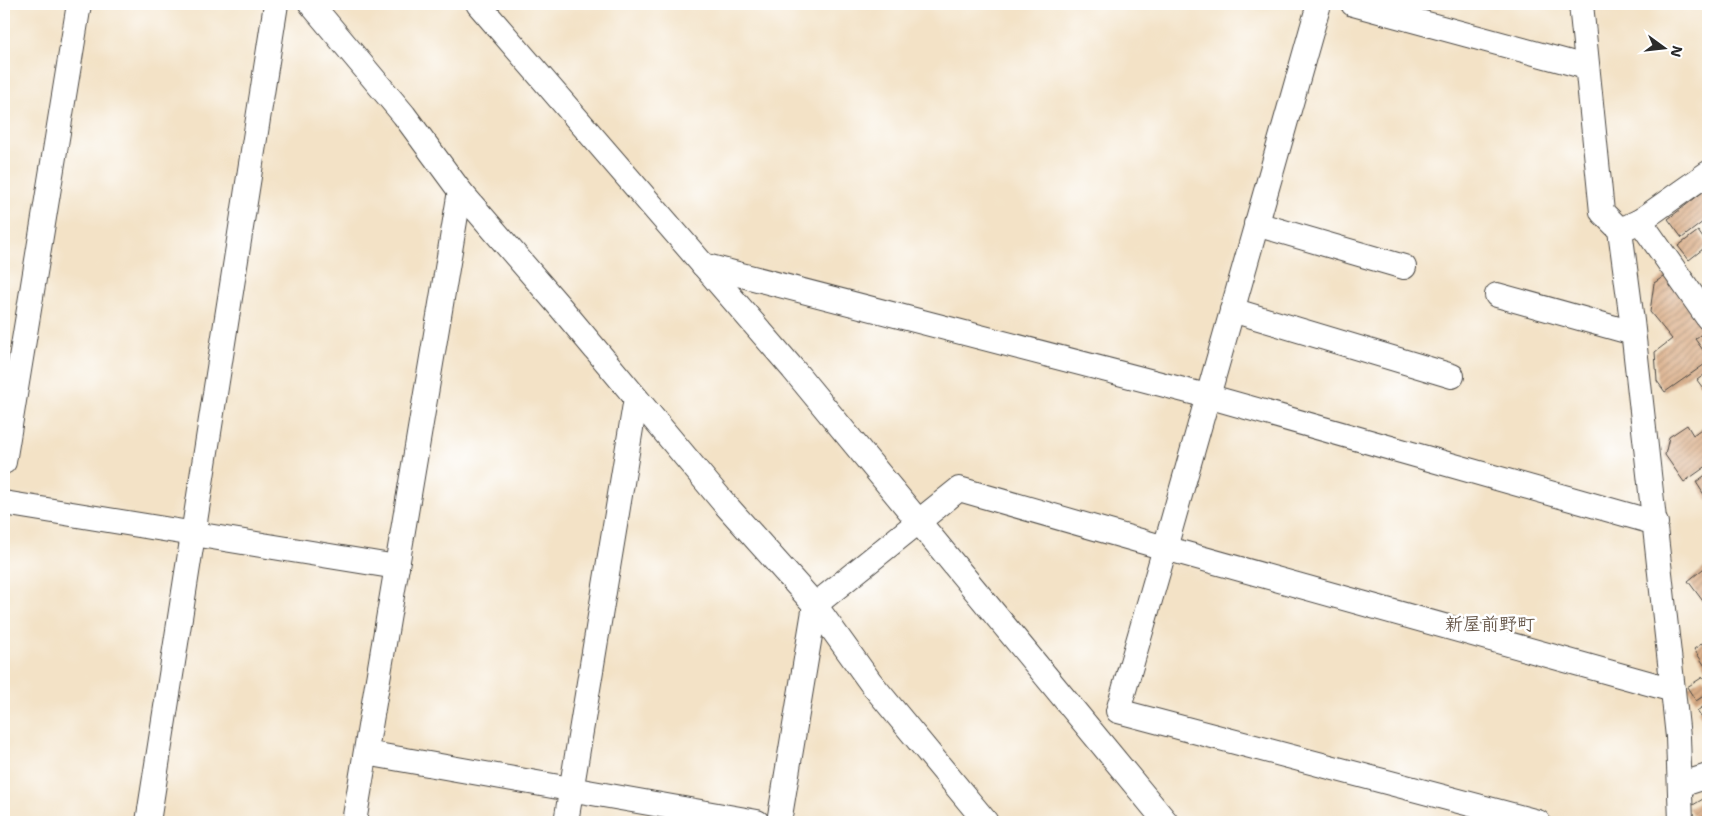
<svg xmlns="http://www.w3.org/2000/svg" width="1712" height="826" viewBox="0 0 1712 826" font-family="'Shantell Sans','Klee One',sans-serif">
	<defs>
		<pattern id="building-hatch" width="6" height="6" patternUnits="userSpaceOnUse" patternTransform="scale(1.25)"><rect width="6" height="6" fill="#daae88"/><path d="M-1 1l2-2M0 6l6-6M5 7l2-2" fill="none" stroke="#b18e6f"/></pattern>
	</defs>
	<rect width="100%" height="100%" fill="#fff"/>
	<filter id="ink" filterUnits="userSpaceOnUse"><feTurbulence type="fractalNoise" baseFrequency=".02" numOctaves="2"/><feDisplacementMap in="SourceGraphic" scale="10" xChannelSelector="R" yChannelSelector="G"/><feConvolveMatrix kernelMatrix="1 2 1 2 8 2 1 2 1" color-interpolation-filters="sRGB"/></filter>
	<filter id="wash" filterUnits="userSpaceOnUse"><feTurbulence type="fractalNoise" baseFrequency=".0096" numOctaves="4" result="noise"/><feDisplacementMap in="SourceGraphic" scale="20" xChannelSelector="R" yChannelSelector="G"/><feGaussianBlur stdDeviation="1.12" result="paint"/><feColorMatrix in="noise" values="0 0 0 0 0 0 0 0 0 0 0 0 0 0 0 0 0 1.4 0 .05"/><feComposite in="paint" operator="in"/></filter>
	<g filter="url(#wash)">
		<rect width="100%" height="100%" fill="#f3e2c6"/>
		<g id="blocks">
			<g fill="url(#building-hatch)">
				<polygon points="1708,188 1708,218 1682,238 1668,219"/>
				<polygon points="1698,231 1708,245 1689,260 1678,246"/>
				<polygon points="1666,275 1705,331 1695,339 1708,357 1708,362 1665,392 1657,381 1655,352 1672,339 1650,312 1654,283"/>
				<polygon points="1708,372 1708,395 1697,380"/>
				<polygon points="1708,424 1708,465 1684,482 1665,455 1669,437 1687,425 1693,435"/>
				<polygon points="1708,473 1708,501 1696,482"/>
				<polygon points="1708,565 1708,608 1688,581"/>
				<polygon points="1708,639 1708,671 1694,649"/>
				<polygon points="1703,677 1708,685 1708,693 1696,701 1687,687"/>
				<polygon points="1708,703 1708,727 1697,711"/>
				<polygon points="1708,796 1708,822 1697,822 1688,808"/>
			</g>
		</g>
	</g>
	<g filter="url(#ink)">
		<use href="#blocks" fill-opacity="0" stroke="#494642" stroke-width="1"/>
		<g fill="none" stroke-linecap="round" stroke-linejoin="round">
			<defs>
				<g id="street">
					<polyline points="311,4 404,115 460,191 561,308 724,503 815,605 871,683 986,822"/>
					<polyline points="478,4 793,369 1166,822"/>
					<polyline points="1353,4 1586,67"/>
					<polyline points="1581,4 1602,212 1620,230 1632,321 1673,690 1678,737 1681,822"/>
					<polyline points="1640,221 1708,318"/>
					<polyline points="1256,224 1404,267"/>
					<polyline points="1627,227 1640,221 1708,173"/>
					<polyline points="703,265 1207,396 1656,523"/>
					<polyline points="1497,295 1633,333"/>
					<polyline points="1232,310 1452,376"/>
					<polyline points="4,462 79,4"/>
					<polyline points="4,503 397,567"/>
					<polyline points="366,753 757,822"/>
					<polyline points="1680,785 1708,776"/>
					<polyline points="148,822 276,4"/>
					<polyline points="354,822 460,191"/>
					<polyline points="566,822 636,398"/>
					<polyline points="779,822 815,605 959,489 1165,548 1319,4"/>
					<polyline points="1538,822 1118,711 1165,548 1673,690"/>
				</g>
			</defs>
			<use href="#street" stroke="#494642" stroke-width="26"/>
			<use href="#street" stroke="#fff" stroke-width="24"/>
		</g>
	</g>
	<g text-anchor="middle" stroke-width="5" stroke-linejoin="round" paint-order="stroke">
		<g font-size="18" font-weight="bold" fill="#68594c" stroke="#fff">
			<text x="1490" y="630">新屋前野町</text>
		</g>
	</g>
	<rect width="1712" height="826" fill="none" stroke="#fff" stroke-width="20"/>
	<g transform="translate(1664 48) rotate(105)" stroke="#ffffff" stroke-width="4" paint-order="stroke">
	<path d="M0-4L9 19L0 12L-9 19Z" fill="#2b2b2b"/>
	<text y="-8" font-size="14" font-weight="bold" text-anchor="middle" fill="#2b2b2b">N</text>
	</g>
</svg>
